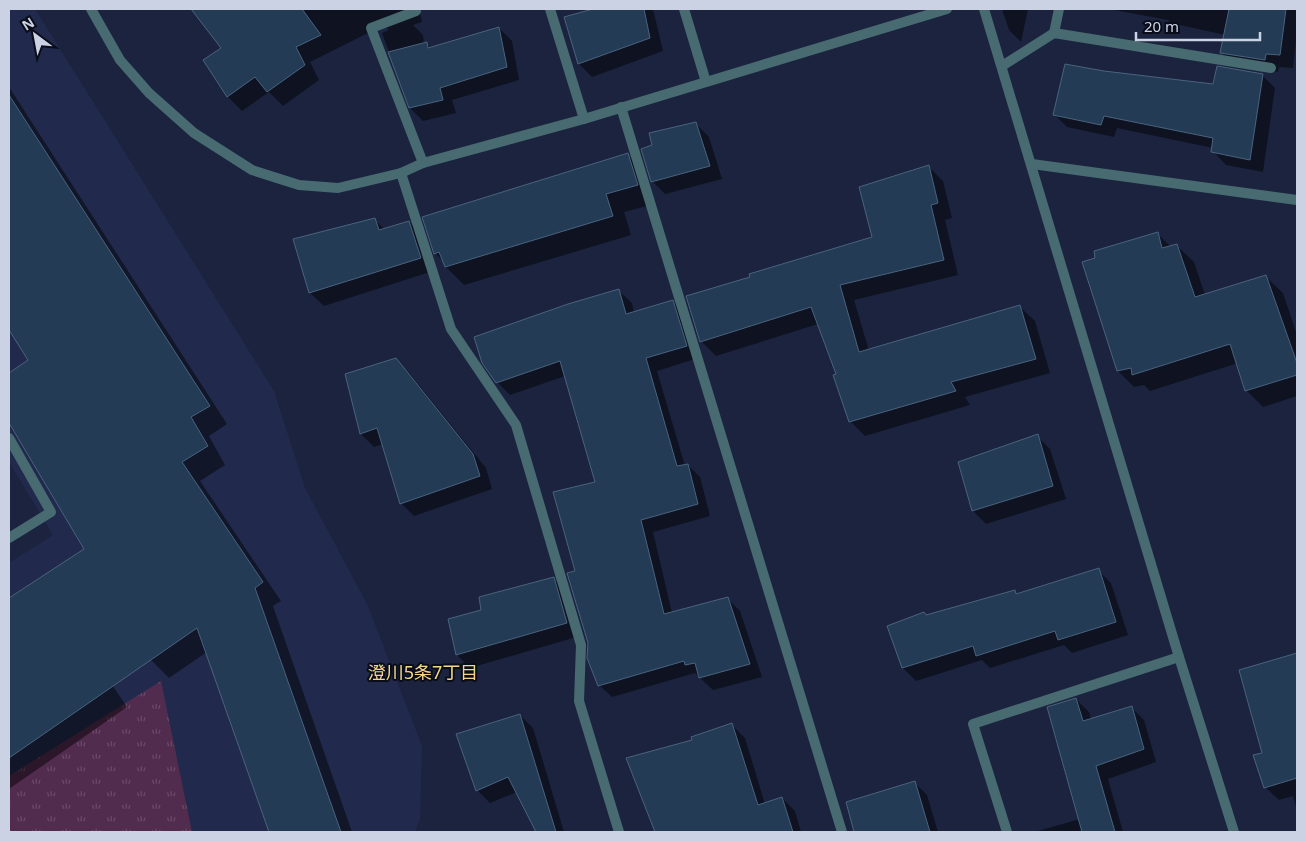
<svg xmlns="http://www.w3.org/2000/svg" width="1306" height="841" viewBox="0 0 1306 841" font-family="'Noto Sans','Noto Sans JP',sans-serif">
	<defs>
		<pattern id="park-tufts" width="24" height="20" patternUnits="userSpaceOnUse" patternTransform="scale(1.25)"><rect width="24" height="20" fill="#522c4e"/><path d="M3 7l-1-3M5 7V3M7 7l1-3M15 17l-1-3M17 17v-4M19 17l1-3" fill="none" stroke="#6a4a67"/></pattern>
	</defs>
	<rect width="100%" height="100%" fill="#1b233f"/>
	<polygon fill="#212a4c" points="9,9 35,9 274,391 305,488 368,606 422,746 420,819 415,832 9,832 9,563 53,535 9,462"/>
	<polygon fill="url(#park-tufts)" points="161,681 192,832 9,832 9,776"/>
	<g fill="#0007">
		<polygon points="193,9 419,9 422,22 413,25 423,35 424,44 426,43 431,48 499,28 512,41 519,80 452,100 456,113 423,121 410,108 382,33 389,30 384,25 310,62 319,80 283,106 269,92 242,111 228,97 223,48"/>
		<polygon points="598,9 653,9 663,51 592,77 579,64 565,18"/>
		<polygon points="1002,9 1028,9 1021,42 1009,30"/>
		<polygon points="1109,9 1297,9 1297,32 1293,68 1279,67 1278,72 1234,65 1221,52 1225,35 1171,23 1168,20"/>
		<polygon points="1262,75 1275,88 1263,172 1226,165 1213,151 1213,148 1117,128 1114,137 1067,127 1054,114 1214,86"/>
		<polygon points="9,87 227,424 209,436 225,465 200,481 281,601 273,606 352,832 270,832 207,652 169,678 151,660 9,420 9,375 30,360 9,328"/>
		<polygon points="696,124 709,137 722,179 665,194 652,181 654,146"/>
		<polygon points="627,154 646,173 655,204 624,212 631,235 464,285 446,267 444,262 435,253"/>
		<polygon points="928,166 943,181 952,218 945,220 958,275 854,300 869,351 1020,307 1035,321 1050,373 965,397 970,405 865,436 850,421 838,374 818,324 716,356 701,341 752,278 873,238"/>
		<polygon points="375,220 385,230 409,222 422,235 433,271 324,306 310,293 294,240"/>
		<polygon points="1158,234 1171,247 1177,246 1194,262 1205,295 1266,277 1283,293 1297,335 1297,396 1263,407 1246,390 1238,363 1150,391 1144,385 1134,387 1118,371"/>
		<polygon points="619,291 632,303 634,313 672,301 685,314 698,358 657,371 685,466 688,465 700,477 710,516 653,532 672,613 727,598 740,611 762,677 713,690 695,673 612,697 599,685 589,643 577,572 596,482 565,376 510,395 497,382"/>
		<polygon points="396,360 409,373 486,468 492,489 414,516 401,503 383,444 374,447 361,434 346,375"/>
		<polygon points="1037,436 1050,449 1066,499 986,524 973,511"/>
		<polygon points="1098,570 1111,583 1128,635 1072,653 1064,645 990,668 982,660 916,681 903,668 927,616 1014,591 1018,595"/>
		<polygon points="553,578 566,591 580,636 470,668 457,655 450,620 483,610"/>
		<polygon points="36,582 55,600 127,707 9,789 9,600"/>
		<polygon points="1297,655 1297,811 1293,796 1279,800 1265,787 1263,754 1241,671"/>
		<polygon points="1076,699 1089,712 1091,720 1131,707 1144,720 1156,762 1108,779 1123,832 1034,832 1080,819"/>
		<polygon points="520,715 533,728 564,832 538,832 517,792 490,803 477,790"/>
		<polygon points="732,725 745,738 765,804 782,798 795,811 801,832 656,832 628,759 693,740"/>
		<polygon points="914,782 927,795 938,832 855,832 848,803"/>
	</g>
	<g fill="#233b54" stroke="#4a637e">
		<polygon points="191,9 302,9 321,35 296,47 305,65 267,92 255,77 227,97 203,60 221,48"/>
		<polygon points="593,9 644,9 650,38 578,64 564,17"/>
		<polygon points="1229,9 1286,9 1280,55 1266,54 1265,60 1220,53"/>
		<polygon points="499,27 507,67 440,88 443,100 409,108 388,52 427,42 428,48"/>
		<polygon points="1065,64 1104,71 1213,84 1217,66 1263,74 1250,160 1211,152 1213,138 1104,116 1101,125 1053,115"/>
		<polygon points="9,95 210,406 191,417 208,446 182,462 263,582 255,588 341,832 269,832 197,628 9,758 9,598 84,549 9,423 9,373 28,360 9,330"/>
		<polygon points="696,122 710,166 651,182 641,149 652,145 649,133"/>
		<polygon points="628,153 638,185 606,194 613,216 445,267 439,252 434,254 422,217"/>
		<polygon points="929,165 938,203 931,205 944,260 840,285 859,352 1020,305 1036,359 951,382 956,391 849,422 833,375 836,374 811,307 700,342 686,296 750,277 749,274 872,237 859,187"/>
		<polygon points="375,218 379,230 409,221 421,258 309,293 293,239"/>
		<polygon points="1158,232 1162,248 1177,244 1195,297 1266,275 1297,363 1297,375 1245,391 1230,344 1132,375 1131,368 1117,371 1082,262 1095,258 1094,251"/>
		<polygon points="619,289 626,314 673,300 687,346 646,358 677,466 688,464 698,504 641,520 664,614 728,597 750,664 699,678 695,663 685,665 684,661 598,686 587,658 588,643 567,573 575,571 553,492 595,482 560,361 496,383 482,363 474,337 568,304"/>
		<polygon points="396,358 473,454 480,476 400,504 377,428 360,434 345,374"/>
		<polygon points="1038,434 1053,486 972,511 958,462"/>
		<polygon points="1099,568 1116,622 1058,640 1055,631 976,656 973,646 902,668 887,626 924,612 926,615 1015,590 1016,594"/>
		<polygon points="554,577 567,623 456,655 448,619 481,610 479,597"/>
		<polygon points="1297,653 1297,778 1264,788 1253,755 1262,753 1239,670"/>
		<polygon points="1076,698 1083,721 1132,706 1144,749 1096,766 1115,832 1082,832 1047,707"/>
		<polygon points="520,714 556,832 536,832 508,777 476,791 456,734"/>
		<polygon points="732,723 758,805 782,797 793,832 655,832 626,758 692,740 691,737"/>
		<polygon points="915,781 930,832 854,832 846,802"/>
	</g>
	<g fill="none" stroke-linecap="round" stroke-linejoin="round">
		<g stroke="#476b71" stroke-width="10">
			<polyline points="91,9 120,60 149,93 194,133 252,170 299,185 338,188 401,173 423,163 584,119 947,9"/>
			<polyline points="550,9 584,119"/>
			<polyline points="684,9 706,82"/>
			<polyline points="984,9 1179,657 1234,832"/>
			<polyline points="416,11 371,28 423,163"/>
			<polyline points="1054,33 1059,9"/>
			<polyline points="1002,66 1054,33 1271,68"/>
			<polyline points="621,107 842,832"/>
			<polyline points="1032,164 1297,200"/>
			<polyline points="401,173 451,329 516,425 581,645 579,701 619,832"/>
			<polyline points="9,438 51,512 9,538"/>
			<polyline points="1007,832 973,724 1179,657"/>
		</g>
	</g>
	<g text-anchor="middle" stroke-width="4" stroke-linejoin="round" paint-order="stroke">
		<g font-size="18" fill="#f2d78b" stroke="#0a0d19">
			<text x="423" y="679">澄川5条7丁目</text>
		</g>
	</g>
	<rect width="1306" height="841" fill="none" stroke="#cbd2e4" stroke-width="20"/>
	<g transform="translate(35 35) rotate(328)" stroke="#0a0d19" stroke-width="4" paint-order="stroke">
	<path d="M0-4L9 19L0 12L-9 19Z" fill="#cbd2e4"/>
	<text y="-8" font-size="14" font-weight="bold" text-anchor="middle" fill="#cbd2e4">N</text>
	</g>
	<path d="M1136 32v8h124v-8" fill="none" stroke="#cbd2e4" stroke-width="2.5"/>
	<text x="1144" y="32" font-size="15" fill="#cbd2e4" stroke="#0a0d19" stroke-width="4" paint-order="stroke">20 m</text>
</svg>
